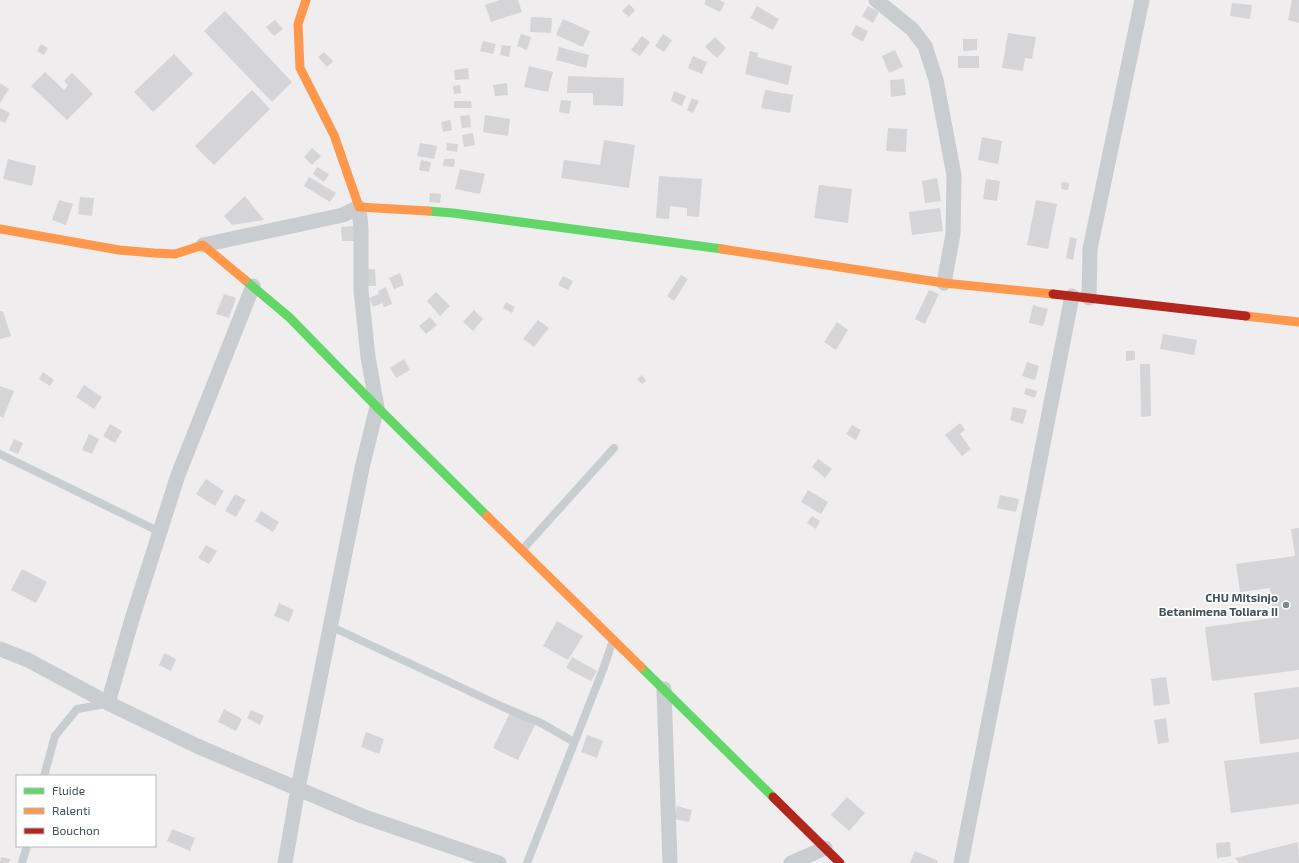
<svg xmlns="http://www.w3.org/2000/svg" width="1299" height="863" viewBox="0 0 1299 863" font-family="'Exo 2',sans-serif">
	<rect width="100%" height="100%" fill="#efeded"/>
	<g fill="#d5d5d7">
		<polygon points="500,0 518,0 522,12 491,22 485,5"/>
		<polygon points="706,0 719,0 725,3 720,12 704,4"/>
		<polygon points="1292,0 1299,0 1299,23 1288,20"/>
		<polygon points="1232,3 1252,5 1250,19 1230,16"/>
		<polygon points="629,4 635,10 629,17 622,11"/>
		<polygon points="757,6 779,19 773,30 750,18"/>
		<polygon points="868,6 879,12 873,23 862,16"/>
		<polygon points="225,11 292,82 272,102 204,31"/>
		<polygon points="531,17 552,18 551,33 530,32"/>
		<polygon points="563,19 590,31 583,47 556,35"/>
		<polygon points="275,20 283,29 274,36 266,27"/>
		<polygon points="856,25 868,31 863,42 851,35"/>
		<polygon points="1008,33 1036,37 1032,59 1025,58 1023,71 1002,68"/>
		<polygon points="521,34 531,37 527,50 517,46"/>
		<polygon points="663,34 672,40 664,52 655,46"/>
		<polygon points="642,36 650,42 640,56 631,50"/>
		<polygon points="715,37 726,48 717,58 705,47"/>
		<polygon points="963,39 977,39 977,50 963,51"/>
		<polygon points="483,41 496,44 493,54 480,51"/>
		<polygon points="41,44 48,48 44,55 37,51"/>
		<polygon points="502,45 511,46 509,57 500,55"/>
		<polygon points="559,47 589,55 586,68 556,60"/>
		<polygon points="895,50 903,67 889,73 882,56"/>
		<polygon points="750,51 758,53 757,57 792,66 788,85 745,74"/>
		<polygon points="324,52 333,61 327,67 318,57"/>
		<polygon points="174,54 193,74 153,112 134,92"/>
		<polygon points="693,56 707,62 702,74 688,68"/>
		<rect x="958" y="56" width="21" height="12"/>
		<polygon points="529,66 553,72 548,92 524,87"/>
		<polygon points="468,68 469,79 455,80 454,70"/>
		<polygon points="45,72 64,90 68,85 64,81 72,73 93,94 67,120 31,86"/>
		<polygon points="568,76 624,78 623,106 593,105 593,93 567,93"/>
		<polygon points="904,79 906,95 891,97 890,80"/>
		<polygon points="0,83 9,89 0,103"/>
		<polygon points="507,83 508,95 495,96 493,85"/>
		<polygon points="460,85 461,93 454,94 453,86"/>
		<polygon points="252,90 270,109 214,165 195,146"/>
		<polygon points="765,90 793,95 790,113 761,108"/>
		<polygon points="674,91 686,96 682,106 671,101"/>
		<polygon points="692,98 699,101 693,113 687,110"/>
		<polygon points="561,100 571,101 569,114 559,112"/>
		<polygon points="454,101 471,101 472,108 454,108"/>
		<polygon points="0,108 10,113 5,123 0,121"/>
		<polygon points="470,115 471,127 462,128 460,116"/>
		<polygon points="485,115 510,119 508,136 483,132"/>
		<polygon points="450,120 452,130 443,132 441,122"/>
		<polygon points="888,128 907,129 906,152 886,151"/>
		<polygon points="473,133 475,145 464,147 462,135"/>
		<polygon points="982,137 1002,141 998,164 978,160"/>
		<polygon points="604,140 635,145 629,188 561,178 564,160 600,165"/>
		<polygon points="420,143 437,146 434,159 417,156"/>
		<polygon points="447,143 458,144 457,152 446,150"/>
		<polygon points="312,148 321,156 312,165 304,157"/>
		<polygon points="8,159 36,166 32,186 3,179"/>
		<polygon points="444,159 455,159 454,167 443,166"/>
		<polygon points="421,160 431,162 429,172 419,170"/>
		<polygon points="317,167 329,174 324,182 313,174"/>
		<polygon points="460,169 485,174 480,194 455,189"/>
		<polygon points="659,176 702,179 699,217 687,216 687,208 670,206 669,219 656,218"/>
		<polygon points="309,177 336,193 330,202 304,186"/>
		<polygon points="937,178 941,201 925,203 922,181"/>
		<polygon points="986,179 1000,181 997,201 983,199"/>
		<polygon points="1062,182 1069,183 1068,190 1061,189"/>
		<polygon points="819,185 852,189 848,223 814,218"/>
		<polygon points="430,193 441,194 440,203 429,202"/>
		<polygon points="245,196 264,220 232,225 224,216"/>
		<polygon points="80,197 94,198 92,216 78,214"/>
		<polygon points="59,200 73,204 66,225 52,220"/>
		<polygon points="1036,200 1057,204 1048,249 1027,245"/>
		<polygon points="940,208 943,231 912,235 909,212"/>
		<polygon points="355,226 355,241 342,241 341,227"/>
		<polygon points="1070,237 1077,239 1073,260 1066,258"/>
		<polygon points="366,269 375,269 376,286 366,286"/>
		<polygon points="400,273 404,285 394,289 389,278"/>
		<polygon points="681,275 688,279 674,301 667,296"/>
		<polygon points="563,276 573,281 568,290 558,285"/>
		<polygon points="386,287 392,304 384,307 382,303 373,307 369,298 379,294 378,291"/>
		<polygon points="929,290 939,294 925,324 915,319"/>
		<polygon points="436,292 450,306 440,316 427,301"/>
		<polygon points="224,294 236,298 229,318 216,314"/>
		<polygon points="506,302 515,307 512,313 503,308"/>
		<polygon points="1033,305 1048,309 1043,326 1029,323"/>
		<polygon points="474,310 483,319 473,331 463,322"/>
		<polygon points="0,311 3,311 11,336 0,339"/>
		<polygon points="430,317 437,325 426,334 419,326"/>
		<polygon points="538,320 549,328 534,347 523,339"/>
		<polygon points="837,322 848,330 836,350 824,342"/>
		<polygon points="1163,334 1197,340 1194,355 1160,349"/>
		<polygon points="1126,351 1135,351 1135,360 1126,361"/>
		<polygon points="404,359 410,370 396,378 390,368"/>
		<polygon points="1027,362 1039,366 1035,380 1022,376"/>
		<polygon points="1140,364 1150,364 1151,416 1141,417"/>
		<polygon points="43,372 54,380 50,386 39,379"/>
		<polygon points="642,375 646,381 642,384 637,379"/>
		<polygon points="84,385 102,397 94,409 76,397"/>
		<polygon points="0,386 14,391 3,418 0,416"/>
		<polygon points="1026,388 1037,391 1035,398 1024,394"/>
		<polygon points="1013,407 1027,410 1023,424 1010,420"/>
		<polygon points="960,423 965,430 960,434 971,449 962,456 945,435"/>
		<polygon points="110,424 122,431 115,443 103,436"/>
		<polygon points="852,425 861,430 856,440 846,434"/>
		<polygon points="89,434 99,439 92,454 82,450"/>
		<polygon points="14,439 23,443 18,454 9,450"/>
		<polygon points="818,459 832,469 825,478 812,467"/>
		<polygon points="206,479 224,491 215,506 196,494"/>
		<polygon points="808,490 828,502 821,514 801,502"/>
		<polygon points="235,494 246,500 236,517 225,511"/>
		<polygon points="1000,495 1019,499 1016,512 997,508"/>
		<polygon points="261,511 279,522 273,532 255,521"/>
		<polygon points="812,516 820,521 816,529 807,523"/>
		<polygon points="1299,528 1299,670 1212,681 1205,627 1274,618 1270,588 1240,592 1236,564 1295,556 1291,529"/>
		<polygon points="206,545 217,551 209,564 198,558"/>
		<polygon points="22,569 47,582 36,603 11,590"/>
		<polygon points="279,603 294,610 289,622 274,616"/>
		<polygon points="557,621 583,636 568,660 543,646"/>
		<polygon points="164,653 176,659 171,671 159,665"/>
		<polygon points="572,657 597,671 591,681 566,668"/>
		<polygon points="1166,677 1170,704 1154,706 1151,679"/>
		<polygon points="1299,687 1299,739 1260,744 1254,693"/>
		<polygon points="224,709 242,719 236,731 218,722"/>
		<polygon points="251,710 264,716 260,725 247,718"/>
		<polygon points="510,713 535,725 518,760 493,748"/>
		<polygon points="1166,718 1169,742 1158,744 1154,720"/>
		<polygon points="366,732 384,739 379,754 361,747"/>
		<polygon points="587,735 603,741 597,758 581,752"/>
		<polygon points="1299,752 1299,804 1231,813 1224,761"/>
		<polygon points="847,797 865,813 849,831 831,815"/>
		<polygon points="677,806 692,810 689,822 674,819"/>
		<polygon points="172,829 195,838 190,851 167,841"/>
		<polygon points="1230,842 1231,856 1217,858 1216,843"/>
		<polygon points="1298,842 1299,863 1239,863 1235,858"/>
		<polygon points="915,851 938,861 937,863 910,863"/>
		<polygon points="1,857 10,859 9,863 0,863"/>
	</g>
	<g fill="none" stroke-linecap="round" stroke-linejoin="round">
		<g stroke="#c9cdcf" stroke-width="8">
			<polyline points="0,454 160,532"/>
			<polyline points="523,549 614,448"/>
			<polyline points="330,626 503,707 541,723 574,742"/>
			<polyline points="44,776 55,736 77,709 106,704"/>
			<polyline points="22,863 27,846"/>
			<polyline points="527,863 604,667 613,640"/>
		</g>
		<g stroke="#c9cdcf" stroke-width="15">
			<polyline points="876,0 912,29 925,46 936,80 954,175 953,234 944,283"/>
			<polyline points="203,245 343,215 359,207 361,229 361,290 368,357 377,407 362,468 298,788 285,863"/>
			<polyline points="1089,298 1090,249 1142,0"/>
			<polyline points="0,649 28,660 108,703 197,746 362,816 499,863"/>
			<polyline points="664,689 670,863"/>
			<polyline points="108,703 132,619 178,475 253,286"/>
			<polyline points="791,863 825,848"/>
			<polyline points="961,863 1072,296"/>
		</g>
		<g stroke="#63d668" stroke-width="9">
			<polyline points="428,211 453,213 722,249"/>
			<polyline points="245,280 289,317 377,407 487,516"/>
			<polyline points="641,667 773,797"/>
		</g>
		<g stroke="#ff974d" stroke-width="9">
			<polyline points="306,0 298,24 300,68 334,135 359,207 428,211"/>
			<polyline points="0,229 119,250 154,253 175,254 203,245 245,280"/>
			<polyline points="722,249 944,283 1053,294"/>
			<polyline points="1246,316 1299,322"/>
			<polyline points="487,516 641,667"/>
		</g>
		<g stroke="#b3261e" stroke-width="9">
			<polyline points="1053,294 1246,316"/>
			<polyline points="773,797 840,863"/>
		</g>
	</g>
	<circle fill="#7f888f" stroke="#fff" stroke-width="1.5" cx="1286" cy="605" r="4"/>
	<g text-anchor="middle" stroke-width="3.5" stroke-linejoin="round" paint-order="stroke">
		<g font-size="12" font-weight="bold" fill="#43515c" stroke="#fff" text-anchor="end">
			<text x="1278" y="602">CHU Mitsinjo<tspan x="1278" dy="14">Betanimena Toliara II</tspan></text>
		</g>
	</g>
	<rect x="16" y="775" width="140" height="72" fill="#ffffff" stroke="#b4b9be"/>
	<rect x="24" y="788" width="20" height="6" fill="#63d668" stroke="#b4b9be"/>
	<text x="52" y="795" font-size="12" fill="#43515c">Fluide</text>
	<rect x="24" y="808" width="20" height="6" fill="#ff974d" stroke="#b4b9be"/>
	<text x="52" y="815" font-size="12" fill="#43515c">Ralenti</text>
	<rect x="24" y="828" width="20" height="6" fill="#b3261e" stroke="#b4b9be"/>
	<text x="52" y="835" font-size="12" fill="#43515c">Bouchon</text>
</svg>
